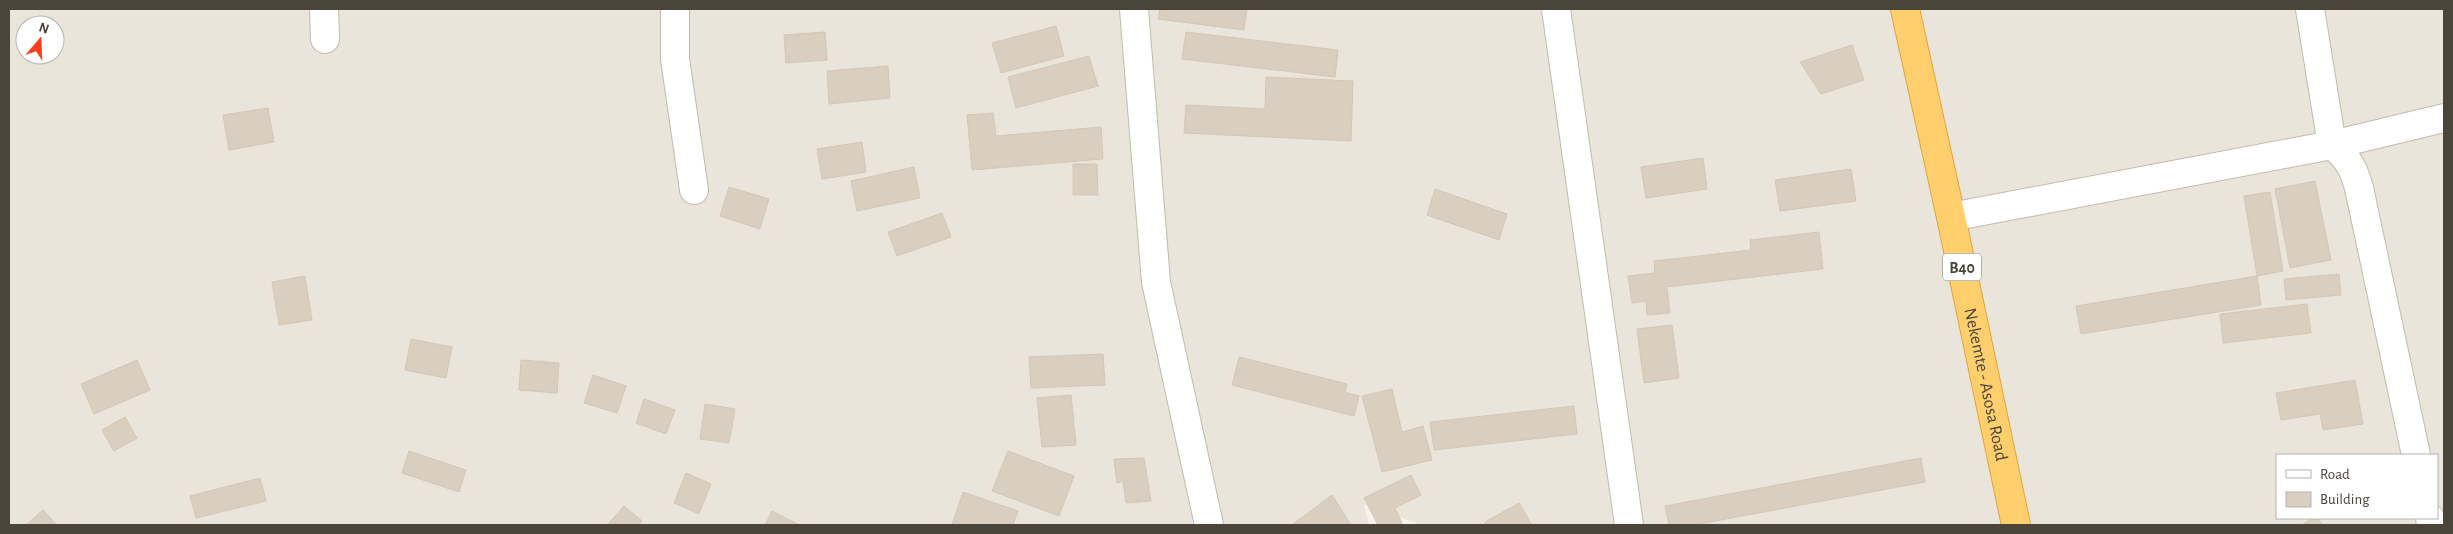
<svg xmlns="http://www.w3.org/2000/svg" width="2453" height="534" viewBox="0 0 2453 534" font-family="'Alegreya Sans',sans-serif">
	<rect width="100%" height="100%" fill="#f6f3ec"/>
	<path fill="#eae5da" fill-rule="evenodd" d="M9 9H2444V525H1421L1364 504 1369 525H9ZM25 25H55V55H25ZM2277 455H2437V518H2277Z"/>
	<g fill="#d8cfc1" stroke="#d3c7b4">
		<polygon points="1160,9 1247,9 1244,30 1158,19"/>
		<polygon points="1056,26 1064,56 1001,73 992,43"/>
		<polygon points="825,32 827,60 786,63 784,35"/>
		<polygon points="1186,32 1338,50 1335,77 1182,59"/>
		<polygon points="1852,45 1864,80 1821,94 1800,62"/>
		<polygon points="1089,56 1098,86 1016,108 1008,77"/>
		<polygon points="888,66 890,98 829,104 827,71"/>
		<polygon points="1266,77 1353,81 1351,141 1184,133 1186,105 1265,109"/>
		<polygon points="268,108 274,142 229,150 223,115"/>
		<polygon points="993,113 996,136 1101,127 1103,159 972,170 967,115"/>
		<polygon points="862,142 866,172 822,179 817,149"/>
		<polygon points="1703,158 1707,189 1646,198 1641,167"/>
		<polygon points="1073,164 1097,164 1098,195 1073,195"/>
		<polygon points="914,167 920,198 857,211 851,181"/>
		<polygon points="1851,169 1856,201 1780,211 1775,180"/>
		<polygon points="2315,181 2331,260 2290,268 2275,189"/>
		<polygon points="729,187 769,199 760,229 720,216"/>
		<polygon points="1435,189 1507,214 1499,240 1427,215"/>
		<polygon points="2270,192 2283,271 2257,276 2244,196"/>
		<polygon points="942,213 951,237 897,256 888,232"/>
		<polygon points="1819,232 1823,269 1667,287 1670,313 1647,315 1646,301 1632,303 1628,276 1655,273 1654,261 1751,250 1750,240"/>
		<polygon points="2339,274 2341,295 2286,300 2284,279"/>
		<polygon points="305,276 312,320 279,325 272,282"/>
		<polygon points="2257,276 2261,305 2081,334 2076,306"/>
		<polygon points="2307,304 2311,333 2223,343 2220,314"/>
		<polygon points="1672,325 1679,378 1644,383 1637,329"/>
		<polygon points="411,339 452,347 446,378 405,370"/>
		<polygon points="1103,354 1105,385 1031,388 1029,357"/>
		<polygon points="1239,357 1347,384 1345,392 1359,396 1354,416 1232,385"/>
		<polygon points="137,360 150,390 94,414 81,384"/>
		<polygon points="521,360 559,363 557,393 519,390"/>
		<polygon points="593,375 626,386 617,413 584,403"/>
		<polygon points="2355,380 2363,424 2323,430 2320,414 2281,420 2276,393"/>
		<polygon points="1392,389 1402,432 1423,426 1432,460 1382,472 1362,396"/>
		<polygon points="1071,395 1076,445 1042,447 1037,398"/>
		<polygon points="644,399 675,410 666,434 636,423"/>
		<polygon points="705,404 735,409 729,443 700,439"/>
		<polygon points="1574,406 1577,434 1434,450 1430,422"/>
		<polygon points="125,417 137,438 114,451 102,430"/>
		<polygon points="409,451 466,470 459,492 402,473"/>
		<polygon points="1008,451 1074,476 1059,516 992,491"/>
		<polygon points="1144,458 1151,501 1126,503 1123,481 1117,483 1114,459"/>
		<polygon points="1921,458 1925,482 1694,525 1669,525 1665,506"/>
		<polygon points="686,473 711,484 699,514 674,503"/>
		<polygon points="1411,475 1421,495 1395,508 1402,523 1397,525 1378,525 1364,498"/>
		<polygon points="260,478 266,501 196,518 190,496"/>
		<polygon points="963,492 1018,511 1013,525 952,525"/>
		<polygon points="1332,495 1351,525 1292,525"/>
		<polygon points="1519,503 1532,525 1486,525 1485,522"/>
		<polygon points="624,506 642,521 638,525 607,525"/>
		<polygon points="43,510 57,525 26,525"/>
		<polygon points="772,511 799,525 765,525"/>
		<polygon points="2313,518 2317,518 2323,525 2302,525"/>
	</g>
	<g fill="none" stroke-linecap="round" stroke-linejoin="round">
		<defs>
			<g id="minor">
				<polyline points="324,9 325,39"/>
				<polyline points="675,9 675,59 694,190"/>
				<polyline points="1134,9 1156,282 1209,525"/>
				<polyline points="1556,9 1629,525"/>
				<path d="M2310 9 2332 145C2348 158 2354 169 2359 188L2416 455"/>
				<polyline points="1951,217 2332,145 2444,118"/>
				<polyline points="2430,518 2431,525"/>
			</g>
			<g id="highway">
				<path id="s1" d="M1905 9 1951 217 2016 525"/>
			</g>
		</defs>
		<use href="#minor" stroke="#c2bbae" stroke-width="30"/>
		<use href="#highway" stroke="#e0a43c" stroke-width="30"/>
		<use href="#minor" stroke="#fff" stroke-width="28"/>
		<use href="#highway" stroke="#ffcf6e" stroke-width="28"/>
	</g>
	<g text-anchor="middle" stroke-width="4" stroke-linejoin="round" paint-order="stroke">
		<rect fill="#fff" stroke="#817c74" stroke-width="1" x="1943" y="253.5" width="38" height="27" rx="4"/>
		<g font-size="16" font-weight="bold" fill="#4b4439">
			<text x="1962" y="273">B40</text>
		</g>
		<g font-size="18" fill="#4b4439" stroke="#fff">
			<text dy="6" stroke="none"><textPath href="#s1" startOffset="384">Nekemte - Asosa Road</textPath></text>
		</g>
	</g>
	<rect width="2453" height="534" fill="none" stroke="#4b4439" stroke-width="20"/>
	<rect x="2276" y="454" width="162" height="65" fill="#ffffff" stroke="#b7b4b0"/>
	<rect x="2286" y="470" width="25" height="8" fill="#ffffff" stroke="#b7b4b0"/>
	<text x="2320" y="479" font-size="15" fill="#4b4439">Road</text>
	<rect x="2286" y="492" width="25" height="15" fill="#d8cfc1" stroke="#b7b4b0"/>
	<text x="2320" y="504" font-size="15" fill="#4b4439">Building</text>
	<g transform="translate(40 40) rotate(19)"><circle r="24" fill="#ffffff" stroke="#b7b4b0"/>
	<path d="M0-4L9 19L0 12L-9 19Z" fill="#fc3f1d"/>
	<text y="-8" font-size="14" font-weight="bold" text-anchor="middle" fill="#4b4439">N</text>
	</g>
</svg>
